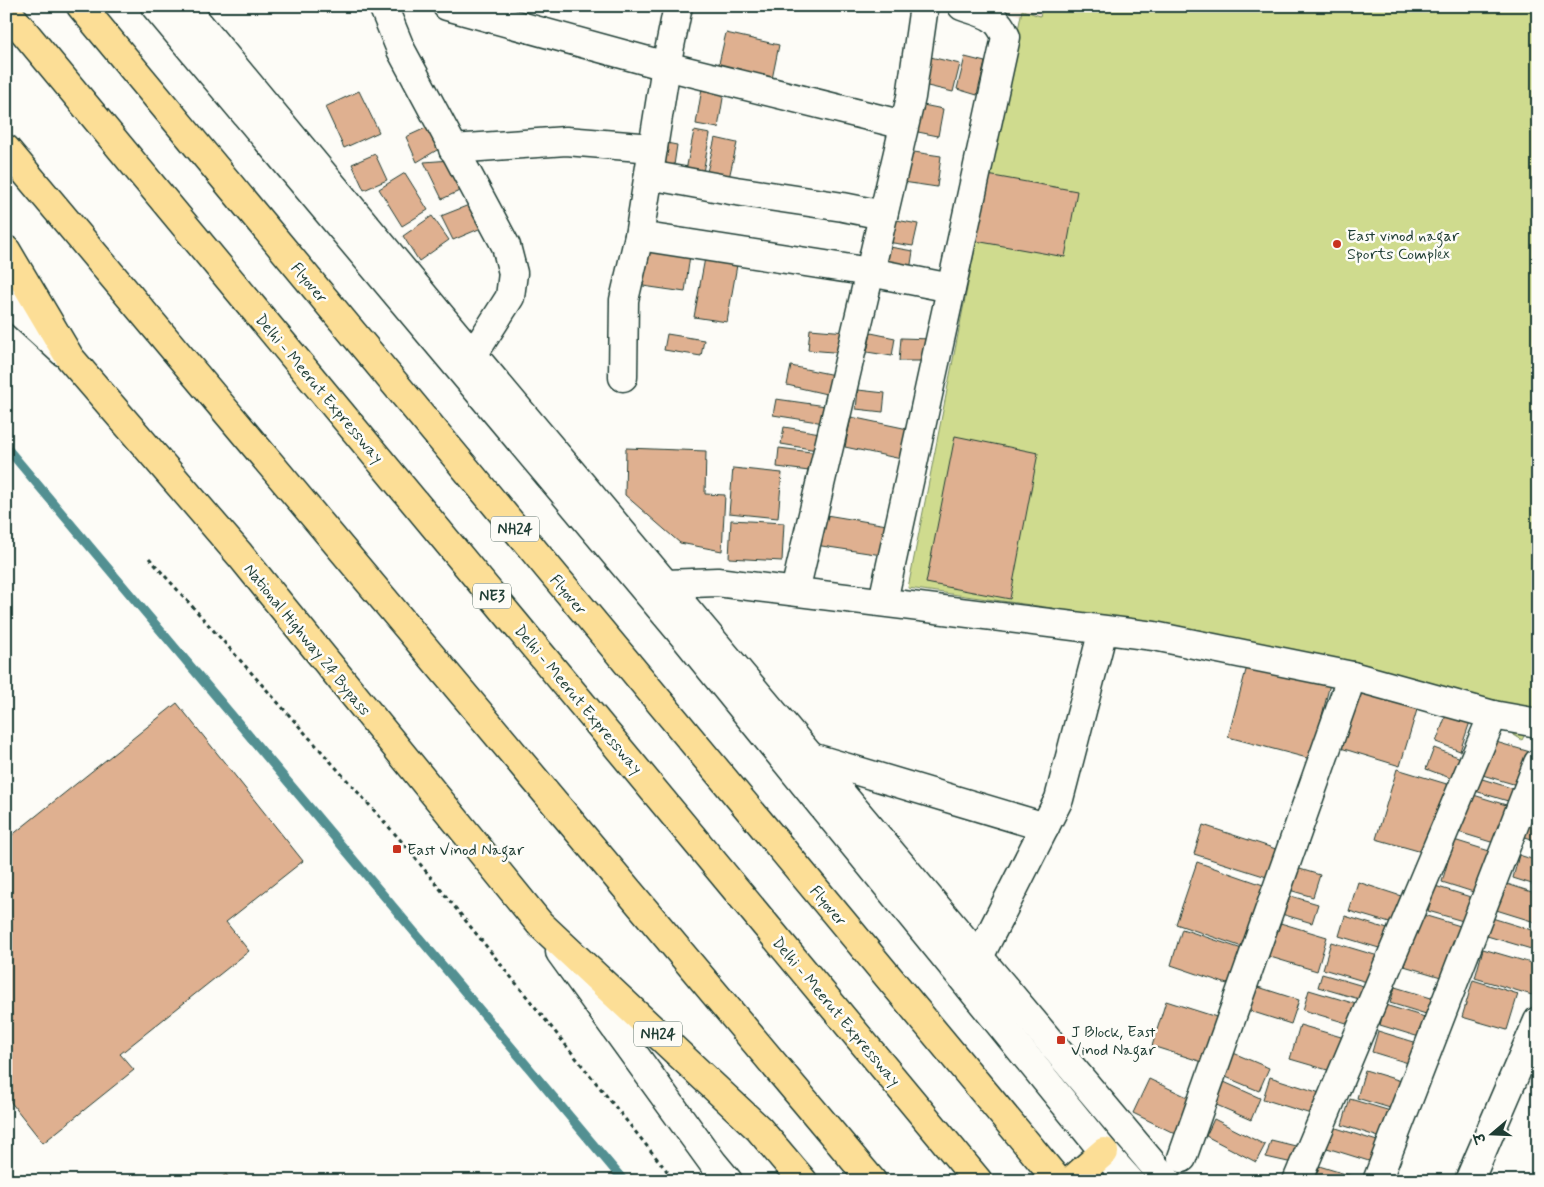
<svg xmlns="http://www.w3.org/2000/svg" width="1544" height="1187" viewBox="0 0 1544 1187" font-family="Mynerve,'Playpen Sans Deva',sans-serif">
	<rect width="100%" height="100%" fill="#fdfcf7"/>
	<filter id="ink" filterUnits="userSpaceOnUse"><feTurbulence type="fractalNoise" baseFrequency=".02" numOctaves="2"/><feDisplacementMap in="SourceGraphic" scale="10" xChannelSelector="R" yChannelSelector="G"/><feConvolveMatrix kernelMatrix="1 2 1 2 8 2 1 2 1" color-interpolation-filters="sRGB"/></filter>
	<g filter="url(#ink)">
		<polygon fill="#f4e5d8" points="990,6 1043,6 1040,16 1022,10 1021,16"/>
		<polygon fill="#cfdb8e" stroke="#778c61" points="1043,6 1538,6 1538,708 1522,740 1473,710 1310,659 1052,608 908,588 1022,10 1040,16"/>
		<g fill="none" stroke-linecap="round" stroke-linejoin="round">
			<polyline stroke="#539092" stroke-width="9" points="6,447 624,1181"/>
		</g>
		<g fill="#dfb090" stroke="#1f3d34">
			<polygon points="726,33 779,45 771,84 717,72"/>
			<polygon points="926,56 960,64 953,92 919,84"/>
			<polygon points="965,57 985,62 977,95 957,89"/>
			<polygon points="703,82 725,86 718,128 696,124"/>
			<polygon points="359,91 379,132 344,148 325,107"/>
			<polygon points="918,104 943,109 938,136 913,131"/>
			<polygon points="430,126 442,147 417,162 406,137"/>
			<polygon points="694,131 710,134 702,178 685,175"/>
			<polygon points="715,138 737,143 729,178 707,172"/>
			<polygon points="661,142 677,145 673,172 656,169"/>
			<polygon points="907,151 941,156 937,187 903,182"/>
			<polygon points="375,154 387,180 364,190 352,164"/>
			<polygon points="451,160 468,187 442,199 424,162"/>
			<polygon points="405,173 428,210 402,226 379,189"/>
			<polygon points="982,174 1077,191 1065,257 970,240"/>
			<polygon points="474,203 486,226 453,240 441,216"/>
			<polygon points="432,216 449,240 419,261 403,236"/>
			<polygon points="891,219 918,224 913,246 887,242"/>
			<polygon points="884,246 913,251 909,277 880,272"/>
			<polygon points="648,249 690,255 685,292 643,286"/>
			<polygon points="705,258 737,265 727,322 694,317"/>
			<polygon points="810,329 846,332 845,353 808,350"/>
			<polygon points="871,333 895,338 892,356 867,352"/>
			<polygon points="667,334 704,340 701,356 664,350"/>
			<polygon points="901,338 931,339 929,361 899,361"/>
			<polygon points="791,366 839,376 835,396 787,385"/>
			<polygon points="858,390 885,393 883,412 856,409"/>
			<polygon points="776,399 826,406 824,423 773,415"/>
			<polygon points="851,417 908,429 906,460 845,447"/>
			<polygon points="784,427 826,434 823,451 781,444"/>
			<polygon points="955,436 1038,453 1010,599 926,583"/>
			<polygon points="626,448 706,451 705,494 725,495 722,551 680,543 625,495"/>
			<polygon points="779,448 819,453 817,472 777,467"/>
			<polygon points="733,468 782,473 778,518 729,513"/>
			<polygon points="820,514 887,525 882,555 815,545"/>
			<polygon points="731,520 784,523 782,561 729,558"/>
			<polygon points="1249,659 1331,680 1311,759 1228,737"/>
			<polygon points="1354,680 1420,700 1400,766 1334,746"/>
			<polygon points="177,703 303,861 226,922 249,951 120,1054 134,1070 43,1143 6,1096 6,840"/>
			<polygon points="1448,710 1471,719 1460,751 1436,742"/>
			<polygon points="1489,740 1537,754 1527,788 1479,774"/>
			<polygon points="1434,748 1461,758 1453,779 1426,769"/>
			<polygon points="1397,769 1450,785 1429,854 1376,839"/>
			<polygon points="1479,778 1524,792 1521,805 1475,791"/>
			<polygon points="1538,785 1538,841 1522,836"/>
			<polygon points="1467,793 1516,808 1504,846 1455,831"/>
			<polygon points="1203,825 1282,851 1273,879 1194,854"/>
			<polygon points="1454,840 1499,854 1486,896 1442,882"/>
			<polygon points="1519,855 1538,861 1538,886 1513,878"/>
			<polygon points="1197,862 1269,887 1248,949 1176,924"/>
			<polygon points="1293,867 1320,875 1313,897 1286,889"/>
			<polygon points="1358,882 1401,896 1393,924 1349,911"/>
			<polygon points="1501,882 1538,894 1538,923 1493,909"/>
			<polygon points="1435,886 1477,899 1470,923 1428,911"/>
			<polygon points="1284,894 1318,904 1312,923 1278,913"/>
			<polygon points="1420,914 1467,928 1451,980 1404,966"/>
			<polygon points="1345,916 1394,931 1389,951 1339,936"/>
			<polygon points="1492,918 1538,932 1538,951 1487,936"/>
			<polygon points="1277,922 1327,937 1317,971 1267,956"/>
			<polygon points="1182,929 1248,951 1236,987 1171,965"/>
			<polygon points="1331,942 1385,958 1377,985 1323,969"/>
			<polygon points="1483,949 1538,965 1538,978 1532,995 1475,978"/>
			<polygon points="1322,974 1370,988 1366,1001 1318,987"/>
			<polygon points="1473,980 1518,994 1507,1030 1462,1017"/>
			<polygon points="1255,986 1299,1000 1291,1024 1247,1010"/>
			<polygon points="1395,987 1441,1001 1436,1017 1390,1003"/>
			<polygon points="1309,990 1366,1007 1360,1027 1303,1010"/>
			<polygon points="1166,1001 1226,1020 1212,1065 1152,1046"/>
			<polygon points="1385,1005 1435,1020 1429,1040 1380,1025"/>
			<polygon points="1300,1025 1348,1039 1338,1073 1290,1059"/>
			<polygon points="1378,1031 1424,1045 1418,1066 1372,1052"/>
			<polygon points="1231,1052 1269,1068 1259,1091 1221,1075"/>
			<polygon points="1365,1070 1408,1083 1400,1111 1357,1098"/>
			<polygon points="1270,1077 1320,1093 1314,1115 1263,1099"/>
			<polygon points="1215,1078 1260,1098 1251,1120 1205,1100"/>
			<polygon points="1149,1079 1200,1103 1184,1138 1133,1113"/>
			<polygon points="1350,1099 1394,1112 1385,1139 1342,1125"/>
			<polygon points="1214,1119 1265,1145 1256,1162 1206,1136"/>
			<polygon points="1333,1127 1377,1141 1372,1162 1327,1148"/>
			<polygon points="1271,1140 1308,1149 1297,1164 1266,1157"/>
			<polygon points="1319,1166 1365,1180 1364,1181 1315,1181"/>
			<polygon points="226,1174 231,1181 217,1181"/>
		</g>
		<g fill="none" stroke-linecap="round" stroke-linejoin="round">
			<defs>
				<g id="minor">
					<polyline points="155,6 683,635 1104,1152 1130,1181"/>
					<polyline points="184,6 473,355 1167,1181"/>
					<polyline points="383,6 401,50 506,246 513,273 510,297 473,355"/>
					<polyline points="447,6 666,66 904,125"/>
					<polyline points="453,149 566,141 653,148"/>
					<polyline points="649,175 736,191 843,207 883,215"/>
					<polyline points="639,236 870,272 951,288"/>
					<polyline points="6,300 63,352"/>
					<polyline points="623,377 624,300 639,236 666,66 678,6"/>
					<polyline points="666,584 717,582 1154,636 1352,676"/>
					<polyline points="795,591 911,97 924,6"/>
					<path d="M883 601 1006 37C997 14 984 14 962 6"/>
					<polyline points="811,757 1045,827"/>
					<polyline points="560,952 713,1163 728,1181"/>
					<polyline points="979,957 1059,799 1103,630"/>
					<polyline points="1182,1158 1352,676 1493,715 1538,723"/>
					<polyline points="1297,1181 1493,715"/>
					<polyline points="1377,1181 1538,763"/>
					<polyline points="1469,1181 1538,1021"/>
				</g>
				<g id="highway">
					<polyline points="81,6 1058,1181"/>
					<polyline points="6,10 978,1181"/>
					<polyline points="6,149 872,1181"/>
					<polyline points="6,250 70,358 240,555 540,924 759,1129 803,1181"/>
					<polyline points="1071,1181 1104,1152"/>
				</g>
			</defs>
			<use href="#minor" stroke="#1f3d34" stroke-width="31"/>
			<use href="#highway" stroke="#1f3d34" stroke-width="31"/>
			<polyline stroke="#1f3d34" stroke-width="3" stroke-dasharray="4 4" stroke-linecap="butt" points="149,558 404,844 675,1181"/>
			<use href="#minor" stroke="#fdfcf7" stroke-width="28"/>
			<use href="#highway" stroke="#fcde96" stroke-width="28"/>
		</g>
	</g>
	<g fill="#c8321e" stroke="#fdfcf7" stroke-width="2">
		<circle cx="1337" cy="244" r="5"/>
		<rect x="392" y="844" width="10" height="10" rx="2.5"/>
		<rect x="1056" y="1035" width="10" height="10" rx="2.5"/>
	</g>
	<g text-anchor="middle" stroke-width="5" stroke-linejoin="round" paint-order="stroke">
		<g fill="#fdfcf7" stroke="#62766e" stroke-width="1">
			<rect x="491" y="516.5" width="48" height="25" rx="4"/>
			<rect x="473" y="583.5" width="38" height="25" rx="4"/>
			<rect x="634" y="1021.5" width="48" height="25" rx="4"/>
		</g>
		<g font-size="15" font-weight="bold" fill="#1f3d34">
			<text x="515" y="534">NH24</text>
			<text x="492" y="601">NE3</text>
			<text x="658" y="1039">NH24</text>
		</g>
		<g font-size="16" fill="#1f3d34" stroke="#fdfcf7" text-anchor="start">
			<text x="1347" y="241">East vinod nagar<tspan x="1347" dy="18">Sports Complex</tspan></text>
			<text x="407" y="855">East Vinod Nagar</text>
			<text x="1071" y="1037">J Block, East<tspan x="1071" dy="18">Vinod Nagar</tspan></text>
		</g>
		<g font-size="16" fill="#1f3d34" stroke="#fdfcf7">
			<text transform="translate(310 282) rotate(50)" y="6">Flyover</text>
			<text transform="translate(320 388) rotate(50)" y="6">Delhi - Meerut Expressway</text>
			<text transform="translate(569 594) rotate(50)" y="6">Flyover</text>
			<text transform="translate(308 639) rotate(51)" y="6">National Highway 24 Bypass</text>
			<text transform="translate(579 699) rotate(50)" y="6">Delhi - Meerut Expressway</text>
			<text transform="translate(829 905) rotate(50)" y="6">Flyover</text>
			<text transform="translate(837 1011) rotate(50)" y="6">Delhi - Meerut Expressway</text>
		</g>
	</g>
	<rect width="1544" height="1187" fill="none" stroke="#fdfcf7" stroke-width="25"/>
	<rect x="12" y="12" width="1519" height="1162" fill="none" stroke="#1f3d34" stroke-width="2" filter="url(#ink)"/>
	<g transform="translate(1492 1134) rotate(251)" stroke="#fdfcf7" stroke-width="4" paint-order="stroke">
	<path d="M0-4L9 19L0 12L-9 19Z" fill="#1f3d34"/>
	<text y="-8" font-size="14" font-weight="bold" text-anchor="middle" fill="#1f3d34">उ</text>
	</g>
</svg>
